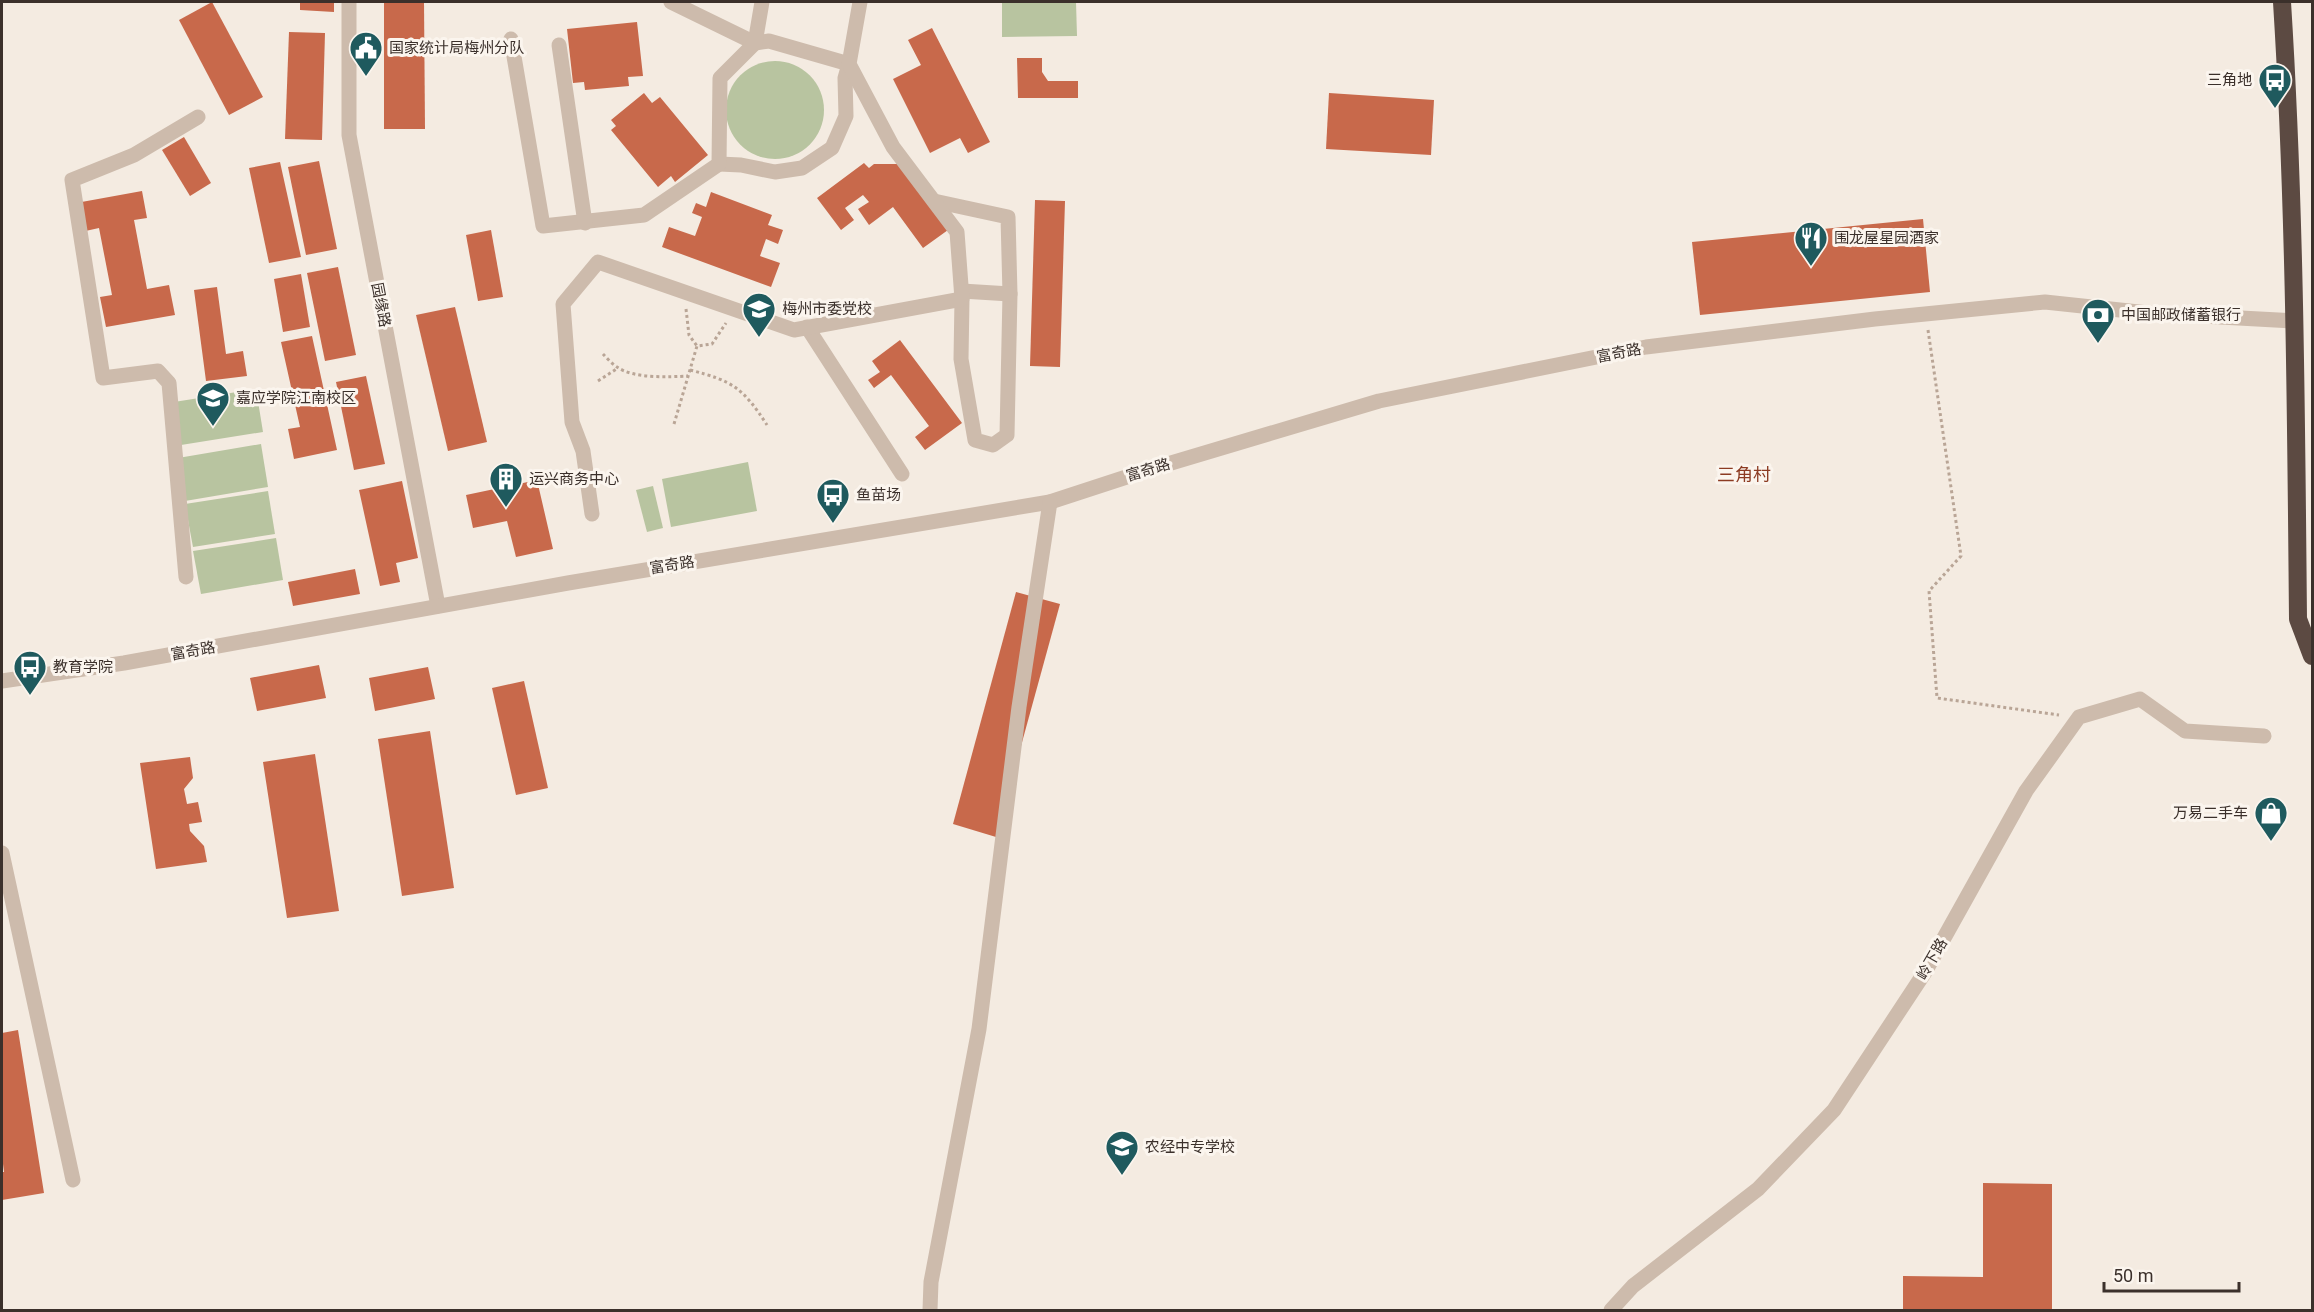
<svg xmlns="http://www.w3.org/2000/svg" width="2314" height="1312" viewBox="0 0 2314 1312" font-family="Roboto,'Noto Sans SC',sans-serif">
	<rect width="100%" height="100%" fill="#f4ebe1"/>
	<g fill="#b8c4a0">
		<polygon points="1002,2 1076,2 1077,36 1002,37"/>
		<circle cx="775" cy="110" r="49"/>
		<polygon points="256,389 263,432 181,445 174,402"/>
		<polygon points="261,444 268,487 185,501 178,458"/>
		<polygon points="748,462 757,511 671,527 662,479"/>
		<polygon points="653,486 663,528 647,532 636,490"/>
		<polygon points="268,491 275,534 193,547 185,504"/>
		<polygon points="276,538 283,580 201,594 193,551"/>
	</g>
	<g fill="#c8694b">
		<polygon points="212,2 263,97 229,115 179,20"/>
		<polygon points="300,2 334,2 334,12 300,10"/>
		<polygon points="384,2 424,2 425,129 384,129"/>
		<polygon points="637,22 643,76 628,77 629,86 585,90 584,82 573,83 567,29"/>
		<polygon points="932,28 990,142 968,153 960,138 930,153 893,79 921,65 908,40"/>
		<polygon points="289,32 325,33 322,140 285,139"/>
		<polygon points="1017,58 1042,58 1042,72 1048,81 1078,81 1078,98 1018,98"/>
		<polygon points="644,93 652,103 660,97 708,155 675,182 671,176 658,187 611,130 616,126 611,120"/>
		<polygon points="1329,93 1434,100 1431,155 1326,149"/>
		<polygon points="184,137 211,183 190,196 162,150"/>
		<polygon points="319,161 337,249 306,255 288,167"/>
		<polygon points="280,162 301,257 269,263 249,168"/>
		<polygon points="864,163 869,168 874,164 899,164 948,230 923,248 893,207 869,225 858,209 869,202 863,195 845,208 854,220 841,230 817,198"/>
		<polygon points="142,191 147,218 134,220 147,289 169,285 175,315 106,327 100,297 112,295 99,228 81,232 76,203"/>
		<polygon points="711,192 772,215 768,225 783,230 778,244 766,239 760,256 780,263 771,287 662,247 669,227 695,236 702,217 692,213 696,203 706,207"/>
		<polygon points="1035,200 1065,201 1060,367 1030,366"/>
		<polygon points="1923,219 1930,292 1700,315 1692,242"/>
		<polygon points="491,230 503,297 478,301 466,235"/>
		<polygon points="338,267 356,355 325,361 307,273"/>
		<polygon points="301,274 310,327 283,332 274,279"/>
		<polygon points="217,287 226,354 243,351 247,376 206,381 194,290"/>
		<polygon points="455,307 487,442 448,451 416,315"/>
		<polygon points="312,336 337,450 294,459 288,429 300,427 281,342"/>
		<polygon points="900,340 962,423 925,450 915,437 929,426 891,375 874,388 868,380 880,372 872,361"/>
		<polygon points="366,376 385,464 354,470 336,382"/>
		<polygon points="537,480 553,549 516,557 507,521 473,528 466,495"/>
		<polygon points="402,481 418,558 396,563 400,582 380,586 359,490"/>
		<polygon points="355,569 360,594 293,606 288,582"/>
		<polygon points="1016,592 1060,604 996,837 953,824"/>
		<polygon points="319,665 326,698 257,711 250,678"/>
		<polygon points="428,667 435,699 375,711 369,678"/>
		<polygon points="524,681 548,788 516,795 492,688"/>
		<polygon points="430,731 454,888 402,896 378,739"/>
		<polygon points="315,754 339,911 287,918 263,762"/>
		<polygon points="190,757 193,778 184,789 187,804 198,802 202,822 189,824 190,831 204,846 207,862 156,869 140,763"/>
		<polygon points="18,1030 44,1193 2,1200 2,1172 4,1172 2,1156 2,1033"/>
		<polygon points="1983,1183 2052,1184 2052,1310 1903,1310 1903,1276 1983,1277"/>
	</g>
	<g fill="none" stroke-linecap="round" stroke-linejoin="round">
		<g stroke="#b9a596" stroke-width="3" stroke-dasharray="3 3" stroke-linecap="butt">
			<polyline points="686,309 689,335 697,346"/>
			<polyline points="1928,330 1961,556 1929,591 1937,698 2059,715"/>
			<path d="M603 354C607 358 612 364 617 367 634 379 669 377 688 376"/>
			<path d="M690 370C733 381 743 388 767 425"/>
			<polyline points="598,381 618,368"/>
			<polyline points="674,424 697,346 712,344 726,323"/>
		</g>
		<g stroke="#cdbbac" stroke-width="15">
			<polyline points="349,2 349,135 438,606"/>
			<polyline points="671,2 755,43 769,41 849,64 845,78 846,116 832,148 802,168 775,172 741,165 719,164"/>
			<polyline points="511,39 543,226 644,215 719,164 720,78 755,43 762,2"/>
			<polyline points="559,45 585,223"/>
			<polyline points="934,201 1008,217 1010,294 1007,435 993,445 975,440 961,359 962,299"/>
			<polyline points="962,291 1010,294"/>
			<polyline points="807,327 902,474"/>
			<polyline points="592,514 583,451 572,422 563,304 598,262 794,330 962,299 957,232 893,147 849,64 860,2"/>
			<polyline points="186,577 169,383 158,371 103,378 72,180 134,155 198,117"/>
			<polyline points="2,681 124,663 568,583 1050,502 1151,469 1379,401 1646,347 1875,319 2045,302 2148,313 2295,321"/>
			<polyline points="2,853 73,1180"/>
			<polyline points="930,1310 931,1282 979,1029 1019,707 1050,502"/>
			<polyline points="1611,1310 1633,1286 1758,1189 1834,1110 1925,972 2026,791 2079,717 2140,699 2185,731 2264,736"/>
		</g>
		<path stroke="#5c4a42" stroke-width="18" d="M2282 2C2295 207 2296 413 2298 619L2312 656"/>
	</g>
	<defs>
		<symbol id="civic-pin" viewBox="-11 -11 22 30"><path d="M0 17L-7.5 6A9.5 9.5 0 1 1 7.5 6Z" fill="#1f5a5e" stroke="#fbf5ee"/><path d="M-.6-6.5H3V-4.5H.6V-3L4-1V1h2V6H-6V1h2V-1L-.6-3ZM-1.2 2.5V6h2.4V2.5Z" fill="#fff"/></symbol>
		<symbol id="bus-pin" viewBox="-11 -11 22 30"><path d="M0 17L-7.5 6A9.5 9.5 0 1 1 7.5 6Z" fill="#1f5a5e" stroke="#fbf5ee"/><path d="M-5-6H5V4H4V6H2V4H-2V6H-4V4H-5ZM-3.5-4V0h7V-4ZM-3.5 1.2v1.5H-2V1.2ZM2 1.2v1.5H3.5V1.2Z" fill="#fff"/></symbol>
		<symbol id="restaurant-pin" viewBox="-11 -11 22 30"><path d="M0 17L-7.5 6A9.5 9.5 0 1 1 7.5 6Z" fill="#1f5a5e" stroke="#fbf5ee"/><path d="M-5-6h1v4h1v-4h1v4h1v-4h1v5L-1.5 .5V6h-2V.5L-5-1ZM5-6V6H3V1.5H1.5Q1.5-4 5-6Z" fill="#fff"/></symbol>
		<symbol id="university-pin" viewBox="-11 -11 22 30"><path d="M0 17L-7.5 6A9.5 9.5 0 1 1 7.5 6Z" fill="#1f5a5e" stroke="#fbf5ee"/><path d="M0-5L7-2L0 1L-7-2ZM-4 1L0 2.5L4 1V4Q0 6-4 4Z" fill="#fff"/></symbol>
		<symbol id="bank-pin" viewBox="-11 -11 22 30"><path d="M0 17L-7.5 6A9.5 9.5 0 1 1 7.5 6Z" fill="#1f5a5e" stroke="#fbf5ee"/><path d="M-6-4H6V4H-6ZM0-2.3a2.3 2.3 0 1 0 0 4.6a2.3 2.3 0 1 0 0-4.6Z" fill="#fff"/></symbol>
		<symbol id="building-pin" viewBox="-11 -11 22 30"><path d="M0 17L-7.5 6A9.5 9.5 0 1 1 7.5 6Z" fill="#1f5a5e" stroke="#fbf5ee"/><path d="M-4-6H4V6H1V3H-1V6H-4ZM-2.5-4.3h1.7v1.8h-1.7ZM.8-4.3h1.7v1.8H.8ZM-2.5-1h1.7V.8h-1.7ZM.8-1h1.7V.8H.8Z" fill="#fff"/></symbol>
		<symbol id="shop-pin" viewBox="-11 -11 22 30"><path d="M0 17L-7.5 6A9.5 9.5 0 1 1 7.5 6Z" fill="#1f5a5e" stroke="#fbf5ee"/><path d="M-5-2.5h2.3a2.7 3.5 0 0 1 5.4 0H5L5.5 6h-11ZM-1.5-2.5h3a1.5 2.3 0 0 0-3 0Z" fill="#fff"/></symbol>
	</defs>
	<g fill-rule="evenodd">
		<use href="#civic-pin" x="347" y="29" width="38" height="52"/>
		<use href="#bus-pin" x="2256" y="61" width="38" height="52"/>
		<use href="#restaurant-pin" x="1792" y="219" width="38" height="52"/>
		<use href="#university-pin" x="740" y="290" width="38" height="52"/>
		<use href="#bank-pin" x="2079" y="296" width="38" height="52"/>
		<use href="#university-pin" x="194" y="379" width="38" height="52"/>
		<use href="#building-pin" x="487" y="460" width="38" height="52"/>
		<use href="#bus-pin" x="814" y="476" width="38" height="52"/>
		<use href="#bus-pin" x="11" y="648" width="38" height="52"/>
		<use href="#shop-pin" x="2252" y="794" width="38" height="52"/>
		<use href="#university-pin" x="1103" y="1128" width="38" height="52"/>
	</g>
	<g text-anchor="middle" stroke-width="6" stroke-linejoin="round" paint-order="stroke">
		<g font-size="15" fill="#3b302b" stroke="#fbf5ee" text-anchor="start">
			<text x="389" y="53">国家统计局梅州分队</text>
			<text x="2252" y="85" text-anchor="end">三角地</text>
			<text x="1834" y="243">围龙屋星园酒家</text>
			<text x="782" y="314">梅州市委党校</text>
			<text x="2121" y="320">中国邮政储蓄银行</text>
			<text x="236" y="403">嘉应学院江南校区</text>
			<text x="529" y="484">运兴商务中心</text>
			<text x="856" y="500">鱼苗场</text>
			<text x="53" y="672">教育学院</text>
			<text x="2248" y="818" text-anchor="end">万易二手车</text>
			<text x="1145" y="1152">农经中专学校</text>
		</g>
		<g font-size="15" fill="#3b302b" stroke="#fbf5ee">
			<text transform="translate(381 305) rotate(79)" y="5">园缘路</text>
			<text transform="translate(1619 353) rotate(-11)" y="5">富奇路</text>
			<text transform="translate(1148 470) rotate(-17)" y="5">富奇路</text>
			<text transform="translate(672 565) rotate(-9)" y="5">富奇路</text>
			<text transform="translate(193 651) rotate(-10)" y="5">富奇路</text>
			<text transform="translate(1932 959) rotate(-60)" y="5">岭下路</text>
		</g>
		<g font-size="18" fill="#8c3b22" stroke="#fbf5ee">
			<text x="1744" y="481">三角村</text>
		</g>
	</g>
	<rect width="2314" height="1312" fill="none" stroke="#3b302b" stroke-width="6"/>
	<path d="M2104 1282v9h135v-9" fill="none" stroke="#3b302b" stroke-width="3"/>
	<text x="2113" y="1282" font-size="18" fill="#3b302b" stroke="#fbf5ee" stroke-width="4.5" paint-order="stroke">50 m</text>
</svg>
